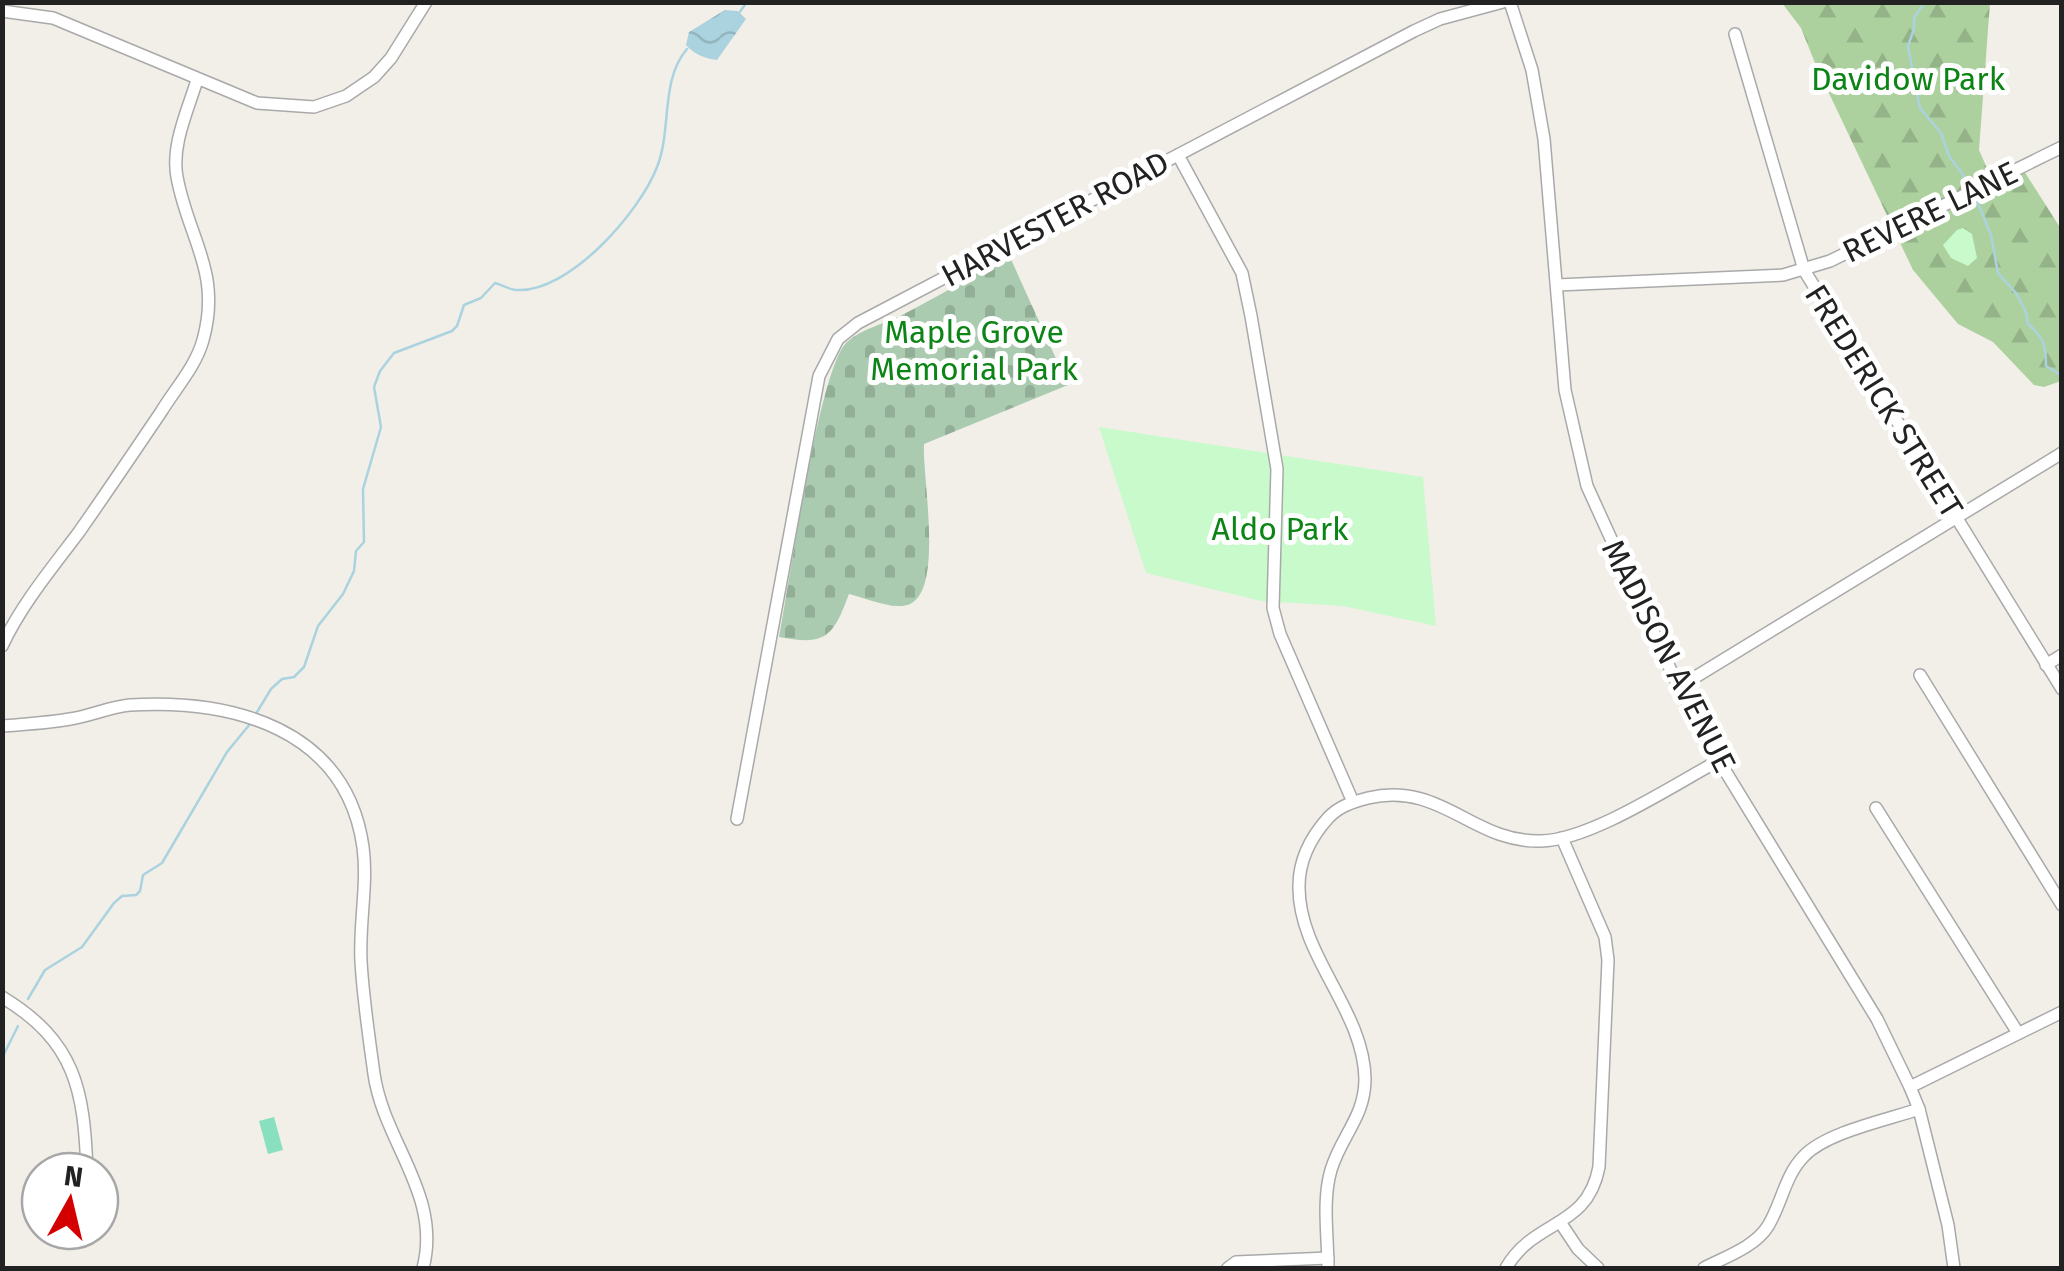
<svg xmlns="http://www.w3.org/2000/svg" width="2064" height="1271" viewBox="0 0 2064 1271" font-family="'Fira Sans',sans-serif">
	<defs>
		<pattern id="forest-firs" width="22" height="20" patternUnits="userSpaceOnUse" patternTransform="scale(2.5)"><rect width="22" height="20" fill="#add19e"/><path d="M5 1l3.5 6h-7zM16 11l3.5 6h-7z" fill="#95b388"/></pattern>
		<pattern id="cemetery-stones" width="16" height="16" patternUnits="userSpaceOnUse" patternTransform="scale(2.5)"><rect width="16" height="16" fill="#aacbaf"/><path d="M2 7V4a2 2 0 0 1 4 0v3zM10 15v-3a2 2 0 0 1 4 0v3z" fill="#92ae96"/></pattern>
		<pattern id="water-waves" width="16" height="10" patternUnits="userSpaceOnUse" patternTransform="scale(2.5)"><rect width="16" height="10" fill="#aad3df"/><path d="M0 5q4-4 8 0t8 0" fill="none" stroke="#92b5bf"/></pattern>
	</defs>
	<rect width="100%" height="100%" fill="#f2efe9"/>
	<polygon fill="url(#forest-firs)" points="1782,3 1990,3 1979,150 1994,184 2024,171 2061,229 2061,381 2044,387 2034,385 1993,342 1958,324 1913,270 1817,68 1801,28"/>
	<path fill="url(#cemetery-stones)" d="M1009 255 1068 385 924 444C922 476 944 589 910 604 894 611 866 598 849 594 833 637 826 646 779 637 789 587 819 367 847 342 862 328 885 324 902 315 938 297 973 275 1009 255Z"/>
	<g fill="#c8facc">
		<polygon points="1963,228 1972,234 1977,258 1968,266 1951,258 1943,245 1957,230"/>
		<polygon points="1099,427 1423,477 1436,626 1343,606 1261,601 1146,573"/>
	</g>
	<polygon fill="#88e0be" points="274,1117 283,1150 268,1154 259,1121"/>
	<path fill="url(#water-waves)" d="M725 10 737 11 746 19 717 60C704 58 695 55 686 45L689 32Z"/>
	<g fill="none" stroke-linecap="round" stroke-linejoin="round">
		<g stroke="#aad3df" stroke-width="2.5">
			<polyline points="1925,2 1914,18 1914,29 1908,46 1920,108 1941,133 1949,156 1967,180"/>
			<polyline points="739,13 747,2"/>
			<path d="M1978 203 1991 235 1998 273 2016 293 2026 312 2028 324C2044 337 2046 346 2046 366L2062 376"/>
			<path d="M254 717 271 689 282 679 294 677 304 667 318 626 343 594 354 571 356 551 364 542 363 489 381 427 374 387 380 371 394 353 452 331 457 326 464 305 481 298 495 283C502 285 510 290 517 290 569 293 640 212 657 167 672 130 660 80 687 49"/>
			<polyline points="28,999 45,970 82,947 114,903 122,896 136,895 140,891 143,875 162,863 227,752 250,724"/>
			<polyline points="2,1081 4,1054 18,1026"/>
		</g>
		<defs>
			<g id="minor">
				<polyline points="1510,2 1532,70 1544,139 1565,390 1587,486 1673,675 1713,751 1877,1019 1910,1087 1919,1109 1948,1225 1954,1268"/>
				<polyline points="2,11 53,18 257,103 314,107 346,96 374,77 391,58 426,2"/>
				<polyline points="1735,34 1804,270 2062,689"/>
				<polyline points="1178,155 1242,273 1251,316 1277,469 1273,608 1280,634 1353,802"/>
				<polyline points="1557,285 1783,275 1830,261 2062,147"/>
				<path d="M2 646C21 605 52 568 79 532 107 492 134 452 161 412 175 389 196 366 203 340 222 272 188 238 177 177 171 145 188 110 197 80"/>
				<polyline points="2046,665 2062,655"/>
				<polyline points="1920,675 2062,905"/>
				<polyline points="1679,687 2062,453"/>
				<path d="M2 726C25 724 48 723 70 719 90 716 109 707 130 705 232 699 346 728 363 847 368 885 359 923 361 961 363 998 369 1037 374 1074 384 1143 442 1195 423 1268"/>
				<polyline points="1876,808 2018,1033"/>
				<polyline points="737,819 819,376 838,339 858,323 1414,31 1440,19 1503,2"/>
				<path d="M2 997C76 1042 84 1090 87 1171"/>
				<polyline points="1910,1087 2062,1012"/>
				<polyline points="1560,1222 1578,1249 1598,1268"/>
				<polyline points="1228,1268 1236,1262 1328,1258"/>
				<path d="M1328 1268C1328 1237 1322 1200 1331 1170 1341 1136 1365 1117 1365 1079 1364 1010 1298 955 1299 886 1299 861 1311 837 1328 818 1339 806 1353 802 1368 798 1442 781 1472 843 1541 841 1591 840 1673 785 1720 760"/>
				<path d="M1506 1268C1535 1218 1587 1230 1599 1167L1608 960 1605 937 1562 838"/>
				<path d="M1704 1268C1725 1257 1755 1247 1768 1226 1782 1203 1785 1175 1804 1156 1827 1132 1887 1120 1919 1109"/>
			</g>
		</defs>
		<use href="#minor" stroke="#a9a9a9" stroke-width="14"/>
		<use href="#minor" stroke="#fff" stroke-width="11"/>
	</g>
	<g text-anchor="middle" stroke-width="10" stroke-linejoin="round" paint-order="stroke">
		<g font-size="32" fill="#0c8416" stroke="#fff">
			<text x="1908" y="90">Davidow Park</text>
			<text x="974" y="343">Maple Grove<tspan x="974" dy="37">Memorial Park</tspan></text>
			<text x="1280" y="540">Aldo Park</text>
		</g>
		<g font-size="32" fill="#222" stroke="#fff">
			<text transform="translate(1930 212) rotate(-26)" y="11">REVERE LANE</text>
			<text transform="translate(1055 219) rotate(-28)" y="11">HARVESTER ROAD</text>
			<text transform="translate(1884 401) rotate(58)" y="11">FREDERICK STREET</text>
			<text transform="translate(1669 656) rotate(63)" y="11">MADISON AVENUE</text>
		</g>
	</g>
	<rect width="2064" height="1271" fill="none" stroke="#222222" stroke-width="10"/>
	<g transform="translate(70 1201) rotate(8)"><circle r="48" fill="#ffffff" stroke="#a7a7a7" stroke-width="2.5"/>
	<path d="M0-8L18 38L0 25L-18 38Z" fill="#d40000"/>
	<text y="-15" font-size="28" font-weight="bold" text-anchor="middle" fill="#222222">N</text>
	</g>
</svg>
